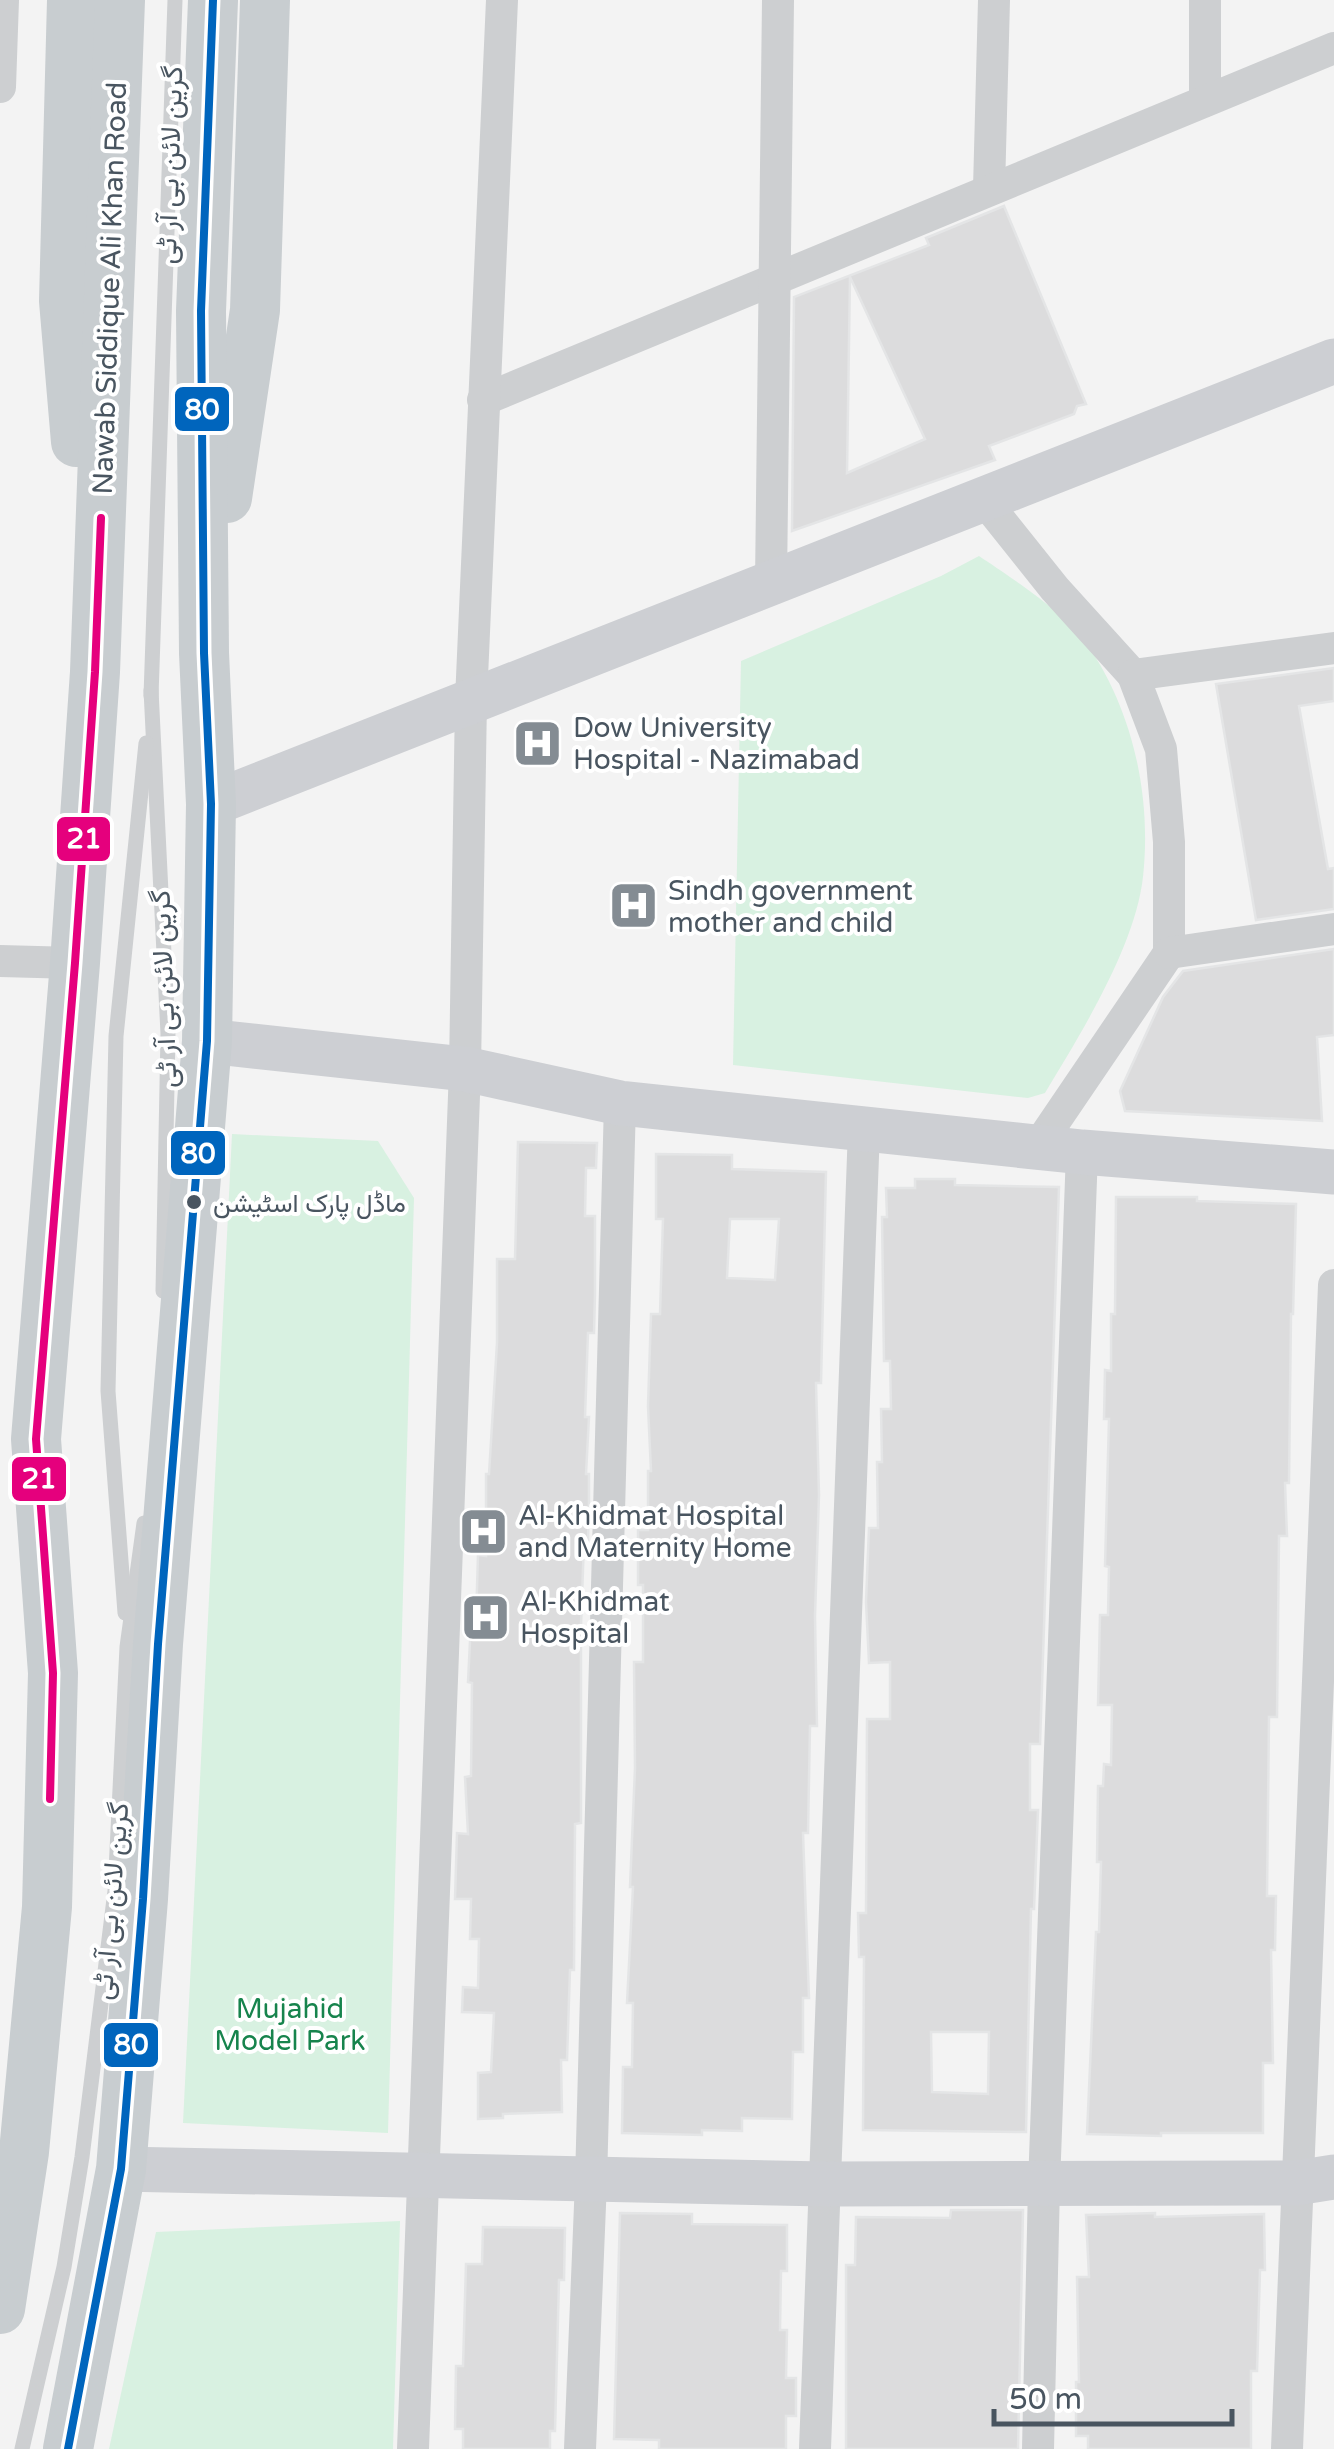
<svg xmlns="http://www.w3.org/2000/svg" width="1334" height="2449" viewBox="0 0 1334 2449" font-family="'Varela Round',Vazirmatn,sans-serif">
	<rect width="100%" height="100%" fill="#f3f3f3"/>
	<g fill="#d8f1e1">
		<path d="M979 556C1006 574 1062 611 1081 636 1132 704 1152 794 1143 877 1135 947 1081 1033 1045 1093L1028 1098 733 1065 741 661 941 576Z"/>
		<polygon points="232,1134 378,1141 414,1198 388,2133 183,2123"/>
		<polygon points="400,2221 393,2449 109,2449 156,2232"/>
	</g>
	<g fill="#dcdcdd" stroke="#e4e5e6" stroke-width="2.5" fill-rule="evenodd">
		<path d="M1004 206 1086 404 1077 406 1074 414 989 446 995 460 792 531 794 297 929 245 926 238ZM850 277 925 439 847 473Z"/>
		<polygon points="1334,668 1334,701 1299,706 1328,869 1334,868 1334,909 1256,920 1216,684"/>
		<polygon points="1334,949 1334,1035 1317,1037 1322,1121 1125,1111 1120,1091 1163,997 1183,971"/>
		<polygon points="518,1142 597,1143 596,1168 586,1168 585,1216 595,1216 595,1294 594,1333 588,1333 585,1417 589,1417 586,1474 589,1474 589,1508 588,1540 584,1540 581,1626 581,1823 575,1824 574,1970 570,1970 567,2060 561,2060 562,2112 503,2114 503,2118 478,2119 478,2073 491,2072 494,2013 462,2012 463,1987 478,1988 479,1939 470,1939 471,1899 455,1899 457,1833 468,1834 465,1777 471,1776 472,1683 468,1682 471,1621 476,1621 478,1555 486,1556 486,1474 489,1474 497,1343 497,1259 515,1259"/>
		<path d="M656 1154 732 1155V1169L826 1172 821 1383H816L819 1495 815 1616 817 1726H810L808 1833H803L809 1998H803V2052H793L792 2119 742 2118V2131L702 2130V2135L622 2133 623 2067H632L633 2003H627L633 1887H630L635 1768 634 1662H643V1585H638V1530H648V1471H651L648 1406 651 1314H660L663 1219H656ZM730 1219H779L775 1280 727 1278Z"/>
		<path d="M915 1179H955V1185L1059 1187 1040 1744H1030V1810H1038L1034 1909H1031L1026 2132 863 2130 864 1957H859L858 1913H866L867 1719H890V1662L869 1663 866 1602 869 1528H878L877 1462H882L881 1409H891L890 1361H884L882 1217H887L886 1188H915ZM931 2032H989L988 2094 932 2092Z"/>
		<polygon points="1116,1197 1197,1197 1197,1201 1296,1204 1293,1314 1291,1314 1289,1483 1285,1483 1287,1536 1279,1536 1277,1717 1269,1717 1267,1896 1276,1896 1275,1950 1271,1950 1273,2063 1263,2063 1263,2133 1161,2133 1161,2136 1087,2134 1096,1932 1099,1932 1101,1862 1097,1862 1098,1786 1103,1786 1104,1764 1111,1765 1112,1705 1098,1705 1100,1615 1108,1615 1109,1567 1105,1566 1109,1419 1104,1419 1105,1370 1111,1371 1111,1314 1115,1314"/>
		<polygon points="951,2210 1023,2210 1018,2449 846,2449 846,2265 855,2265 856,2217 950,2218"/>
		<polygon points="620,2213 692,2214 692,2224 787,2225 787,2271 781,2271 780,2330 787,2330 786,2378 796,2378 796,2416 786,2416 786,2449 659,2449 659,2440 614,2439"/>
		<polygon points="1155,2213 1155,2217 1264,2214 1265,2270 1260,2270 1257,2371 1251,2371 1251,2449 1088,2449 1088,2436 1076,2436 1076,2382 1079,2382 1077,2277 1089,2277 1086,2215"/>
		<polygon points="483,2227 565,2228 564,2280 559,2280 555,2431 550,2431 550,2449 463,2449 463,2429 455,2429 456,2366 463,2366 466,2264 482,2264"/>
	</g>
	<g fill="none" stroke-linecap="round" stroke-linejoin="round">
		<g stroke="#cdcfd1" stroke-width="15">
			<polyline points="151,690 168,1034 163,1291"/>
			<polyline points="151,696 175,0"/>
			<polyline points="125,1613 108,1391 116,1036 146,743"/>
			<polyline points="22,2449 64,2267 82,2157 115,1891 127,1647 144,1523"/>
		</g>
		<g stroke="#cdcfd1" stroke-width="32">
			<polyline points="0,87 3,0"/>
			<polyline points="1205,101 1205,0"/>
			<polyline points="989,189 994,0"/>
			<polyline points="483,400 1334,48"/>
			<polyline points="984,500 1055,589 1133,675 1161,749 1169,842 1169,953 1038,1146"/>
			<polyline points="771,583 778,0"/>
			<polyline points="1133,675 1334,648"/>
			<polyline points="1169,953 1334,929"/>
			<polyline points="0,961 75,963"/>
			<polyline points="413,2449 465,1069 471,700 502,0"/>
			<polyline points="580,2449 591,2181 620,1103"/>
			<polyline points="815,2449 864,1129"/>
			<polyline points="1038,2449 1044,2185 1082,1152"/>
			<polyline points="1287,2449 1334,1285"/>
		</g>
		<g stroke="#cdcfd3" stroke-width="45">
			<polyline points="211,804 1334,361"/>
			<polyline points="207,1041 465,1069 620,1103 1082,1152 1334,1172"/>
			<polyline points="121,2169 825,2184 1296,2183 1334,2177"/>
		</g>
		<g stroke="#c8cdd0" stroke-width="50">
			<polyline points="72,0 64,301 76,442"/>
			<polyline points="227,498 255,310 265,0"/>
			<polyline points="0,2309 24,2152 47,1907 53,1673 36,1439 75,963 95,672 120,0"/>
			<polyline points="68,2449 121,2169 143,1899 158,1644 207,1041 211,804 204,653 201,311 213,0"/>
		</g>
		<defs>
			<polyline id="bus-1" points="50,1799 53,1673 36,1439 75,963 95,672 101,518"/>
			<polyline id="bus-2" points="68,2449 121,2169 143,1899 158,1644 207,1041 211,804 204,653 201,311 213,0"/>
		</defs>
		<use href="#bus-1" stroke="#fff" stroke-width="15"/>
		<use href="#bus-2" stroke="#fff" stroke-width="15"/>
		<use href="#bus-1" stroke="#e5007d" stroke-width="8"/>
		<use href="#bus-2" stroke="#0065bd" stroke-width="8"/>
	</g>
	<defs>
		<symbol id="hospital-square" viewBox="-11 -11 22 22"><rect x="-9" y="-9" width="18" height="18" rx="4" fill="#848c93" stroke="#fff"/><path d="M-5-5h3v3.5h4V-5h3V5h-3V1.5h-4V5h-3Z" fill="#fff"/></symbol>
	</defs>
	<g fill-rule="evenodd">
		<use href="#hospital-square" x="510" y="716" width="55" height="55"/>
		<use href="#hospital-square" x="606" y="878" width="55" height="55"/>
		<use href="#hospital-square" x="456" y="1504" width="55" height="55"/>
		<use href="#hospital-square" x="458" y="1590" width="55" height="55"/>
	</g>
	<circle fill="#495560" stroke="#fff" stroke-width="4" cx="194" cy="1202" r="9"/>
	<g text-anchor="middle" stroke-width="8" stroke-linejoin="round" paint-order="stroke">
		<g font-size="26" fill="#495560" stroke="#fff" text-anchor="start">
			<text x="213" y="1212">ماڈل پارک اسٹیشن</text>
		</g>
		<g font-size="28" fill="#495560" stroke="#fff">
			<text transform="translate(169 165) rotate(-88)" y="10">گرین لائن بی آر ٹی</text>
			<text transform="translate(109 288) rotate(-88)" y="10">Nawab Siddique Ali Khan Road</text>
			<text transform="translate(163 989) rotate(-92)" y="10">گرین لائن بی آر ٹی</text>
			<text transform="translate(110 1901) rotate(-85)" y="10">گرین لائن بی آر ٹی</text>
		</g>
		<g font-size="28" fill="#495560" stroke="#fff" text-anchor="start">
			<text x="573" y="737">Dow University<tspan x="573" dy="32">Hospital - Nazimabad</tspan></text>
			<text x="668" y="900">Sindh government<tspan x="668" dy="32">mother and child</tspan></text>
			<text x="518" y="1525">Al-Khidmat Hospital<tspan x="518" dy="32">and Maternity Home</tspan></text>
			<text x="520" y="1611">Al-Khidmat<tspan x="520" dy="32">Hospital</tspan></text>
		</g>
		<g font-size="28" fill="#17844d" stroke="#fff">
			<text x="290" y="2018">Mujahid<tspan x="290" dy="32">Model Park</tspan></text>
		</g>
	</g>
	<g stroke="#fff" stroke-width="4">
		<rect x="173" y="385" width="58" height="48" rx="10" fill="#0065bd"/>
		<rect x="55" y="815" width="57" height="48" rx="10" fill="#e5007d"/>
		<rect x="169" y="1129" width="58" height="48" rx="10" fill="#0065bd"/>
		<rect x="10" y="1455" width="58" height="48" rx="10" fill="#e5007d"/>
		<rect x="102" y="2021" width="58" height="48" rx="10" fill="#0065bd"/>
	</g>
	<g font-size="28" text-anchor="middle" font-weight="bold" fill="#fff">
		<text x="202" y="419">80</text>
		<text x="84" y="848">21</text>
		<text x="198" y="1163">80</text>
		<text x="39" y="1488">21</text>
		<text x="131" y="2054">80</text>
	</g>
	<path d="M994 2409v15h238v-15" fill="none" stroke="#495560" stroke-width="5"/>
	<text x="1009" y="2409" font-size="30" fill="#495560" stroke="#ffffff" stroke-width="8" paint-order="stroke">50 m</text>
</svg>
